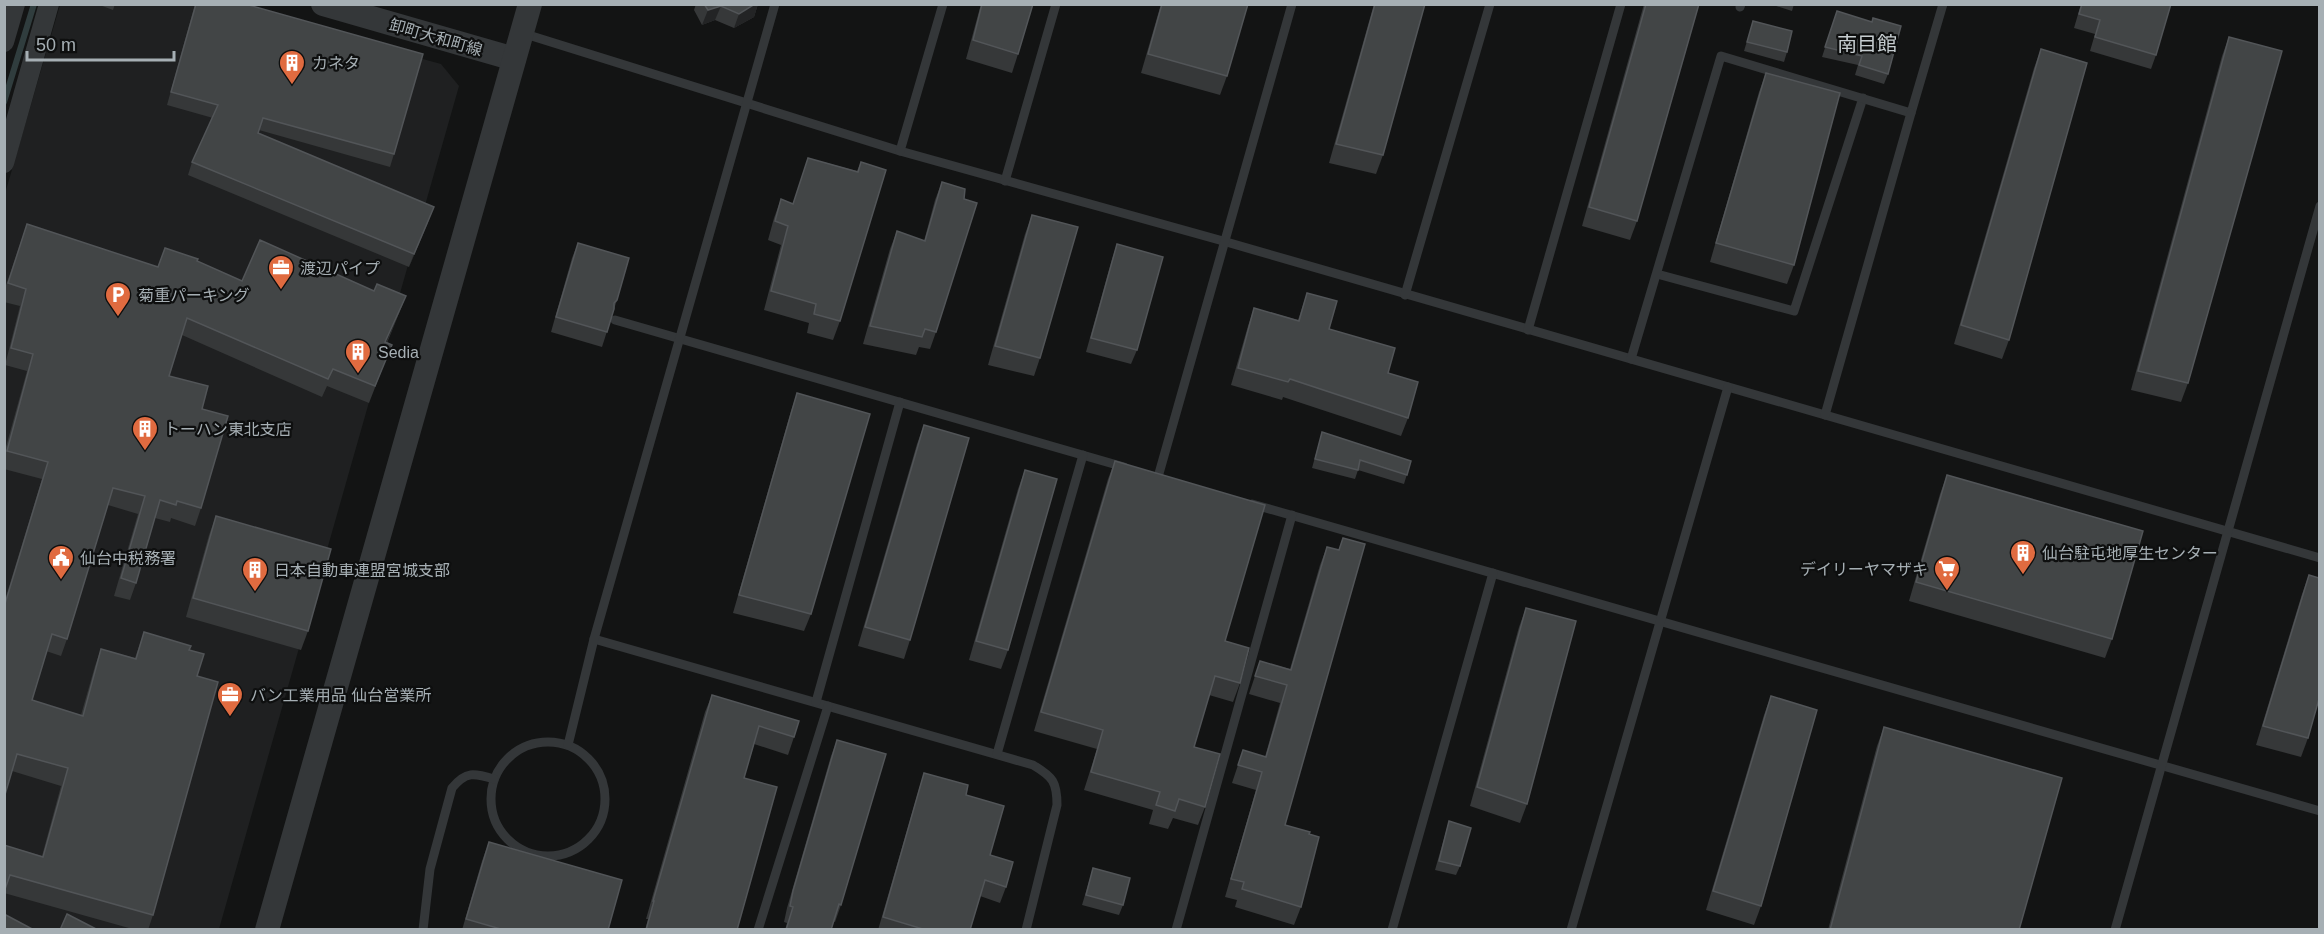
<svg xmlns="http://www.w3.org/2000/svg" width="2324" height="934" viewBox="0 0 2324 934" font-family="Helvetica,'Noto Sans JP',sans-serif">
	<rect width="100%" height="100%" fill="#131414"/>
	<polygon fill="#1f2021" points="60,5 226,5 441,64 459,86 219,929 5,929 4,197"/>
	<g fill="none" stroke-linecap="round" stroke-linejoin="round">
		<polyline stroke="#303d3e" stroke-width="6" points="4,102 34,4"/>
		<g stroke="#343739" stroke-width="9">
			<polyline points="1740,7 1741,4"/>
			<polyline points="522,33 900,151 1223,241 2320,558"/>
			<polyline points="900,151 943,4"/>
			<polyline points="1005,181 1056,4"/>
			<polyline points="1657,274 1794,311 1863,98"/>
			<polyline points="1405,295 1490,4"/>
			<polyline points="615,320 1124,467"/>
			<polyline points="1528,330 1621,4"/>
			<polyline points="1631,359 1721,56 1911,113 1943,4"/>
			<polyline points="1825,415 1911,113"/>
			<polyline points="1158,477 1292,4"/>
			<polyline points="1252,504 2320,811"/>
			<path d="M594 639 1033 765C1053 777 1057 782 1057 805L1026 930"/>
			<polyline points="816,702 900,402"/>
			<circle cx="548" cy="799" r="57"/>
			<polyline points="568,745 594,639 775,4"/>
			<polyline points="997,754 1083,455"/>
			<path d="M423 930 430 869 452 788C466 771 474 773 494 779"/>
			<polyline points="758,930 828,706"/>
			<polyline points="1176,930 1292,515"/>
			<polyline points="1392,930 1493,573"/>
			<polyline points="1571,930 1728,387"/>
			<polyline points="2115,930 2320,206"/>
		</g>
		<g stroke="#343739" stroke-width="20">
			<polyline points="4,42 15,4"/>
			<polyline points="4,163 49,4"/>
		</g>
		<g stroke="#343739" stroke-width="24">
			<polyline points="323,4 514,59"/>
			<polyline points="267,930 530,4"/>
		</g>
	</g>
	<g fill="#363839">
		<polygon points="97,4 115,4 113,10"/>
		<polygon points="195,4 245,4 394,154 390,167 259,130 258,133 429,220 409,267 188,175 192,162 213,118 167,105"/>
		<polygon points="696,4 758,4 754,17 734,28 715,20 702,25 694,10"/>
		<polygon points="981,4 1033,4 1018,54 1012,73 966,59"/>
		<polygon points="1161,4 1248,4 1227,76 1220,95 1141,73"/>
		<polygon points="1374,4 1425,4 1383,155 1376,174 1329,163"/>
		<polygon points="1644,4 1699,4 1637,221 1630,240 1582,226"/>
		<polygon points="1770,4 1794,4 1792,11"/>
		<polygon points="2081,4 2171,4 2156,55 2151,69 2090,51 2095,34 2074,28"/>
		<polygon points="1837,11 1888,74 1884,84 1855,75 1858,65 1822,57"/>
		<polygon points="1753,21 1787,52 1784,62 1744,51"/>
		<polygon points="2229,37 2188,383 2181,402 2131,390 2222,56"/>
		<polygon points="2041,49 2009,340 2002,359 1954,344 2034,68"/>
		<polygon points="1766,73 1794,265 1787,284 1710,262 1759,92"/>
		<polygon points="808,158 857,171 861,162 840,321 833,340 807,333 809,323 764,310 781,245 768,240 774,218 781,199 793,204"/>
		<polygon points="942,182 936,332 930,349 919,347 916,355 863,344 890,249 897,231 924,241 935,200"/>
		<polygon points="1032,215 1040,358 1034,376 988,365 1025,234"/>
		<polygon points="27,224 158,267 165,248 242,281 374,291 406,296 387,343 385,362 369,403 327,386 322,397 182,335 169,376 202,409 201,508 195,526 171,518 170,522 155,518 136,583 130,600 114,596 138,514 108,505 67,639 61,656 46,651 32,700 81,715 95,666 101,649 135,658 144,632 189,650 197,676 153,915 148,930 136,930 4,893 4,845 42,856 61,786 12,771 4,798 4,603 42,479 4,469 4,454 27,371 5,365 20,306 4,302 4,291"/>
		<polygon points="578,243 617,300 602,347 551,332 572,258"/>
		<polygon points="1117,244 1137,350 1131,364 1086,352 1112,259"/>
		<polygon points="1307,293 1329,329 1388,373 1408,418 1401,436 1283,397 1282,400 1231,385 1248,326 1254,308 1298,320"/>
		<polygon points="797,393 811,614 804,631 733,613 791,411"/>
		<polygon points="924,425 910,640 904,659 858,646 917,444"/>
		<polygon points="1322,432 1411,461 1404,484 1358,470 1355,479 1312,468"/>
		<polygon points="1115,461 1225,641 1240,683 1233,702 1209,695 1194,747 1205,807 1198,825 1173,818 1168,829 1149,824 1153,810 1084,790 1097,749 1034,731 1108,479"/>
		<polygon points="1025,470 1008,650 1001,669 969,660 1018,489"/>
		<polygon points="1947,475 2112,639 2105,658 1909,601 1940,494"/>
		<polygon points="216,516 308,631 301,650 186,617 209,535"/>
		<polygon points="1343,538 1285,825 1301,907 1294,925 1235,907 1237,900 1225,897 1256,790 1232,783 1243,750 1265,757 1280,703 1249,694 1260,661 1290,669 1320,565 1327,547 1339,550"/>
		<polygon points="2309,575 2308,738 2301,757 2256,745 2302,594"/>
		<polygon points="1526,608 1527,804 1520,823 1470,806 1519,627"/>
		<polygon points="712,695 794,737 788,755 754,744 744,778 737,930 645,930 648,919 646,919 705,712"/>
		<polygon points="1771,696 1761,906 1754,925 1706,910 1764,715"/>
		<polygon points="1884,727 2019,930 1828,930 1877,746"/>
		<polygon points="837,740 841,905 835,922 833,921 831,930 785,930 787,923 784,922 787,908 831,756"/>
		<polygon points="924,773 966,795 990,855 1006,887 1000,903 980,896 970,930 878,930 919,789"/>
		<polygon points="1449,821 1460,866 1456,875 1435,870"/>
		<polygon points="489,842 608,930 462,930 482,861"/>
		<polygon points="1093,868 1123,905 1119,915 1082,905"/>
	</g>
	<g fill="#232425">
		<polygon points="755,4 758,4 754,17 734,28 739,14"/>
		<polygon points="721,6 715,20 702,25 708,10"/>
		<polygon points="434,207 429,220 409,267 414,254"/>
		<polygon points="406,296 399,313 379,360 385,342"/>
	</g>
	<g fill="#424546" stroke="#525558" stroke-width="1.5">
		<polygon points="196,4 245,4 423,54 394,154 263,118 258,133 434,207 414,254 192,162 218,105 171,92"/>
		<polygon points="704,4 755,4 739,14 721,6 708,10"/>
		<polygon points="982,4 1033,4 1018,54 973,40"/>
		<polygon points="1162,4 1248,4 1227,76 1148,54"/>
		<polygon points="1375,4 1425,4 1383,155 1336,144"/>
		<polygon points="1646,4 1699,4 1637,221 1589,207"/>
		<polygon points="2082,4 2171,4 2156,55 2095,37 2100,20 2079,14"/>
		<polygon points="1837,11 1872,22 1873,18 1901,26 1888,74 1859,65 1862,56 1825,47"/>
		<polygon points="1753,21 1792,31 1787,52 1747,42"/>
		<polygon points="2229,37 2282,51 2188,383 2138,371"/>
		<polygon points="2041,49 2087,63 2009,340 1961,325"/>
		<polygon points="1766,73 1840,93 1794,265 1716,243"/>
		<polygon points="808,158 858,172 861,162 886,170 840,321 814,314 816,304 771,291 788,226 775,221 781,199 793,204"/>
		<polygon points="942,182 965,189 964,199 977,203 936,332 925,329 922,337 870,326 897,231 925,241"/>
		<polygon points="1032,215 1078,227 1040,358 995,346"/>
		<polygon points="27,224 158,267 165,248 198,259 197,261 242,281 260,240 374,291 377,284 406,296 385,342 392,345 375,386 333,369 328,379 187,318 169,376 208,386 202,409 228,416 201,508 177,501 176,505 160,500 136,583 121,578 145,496 113,488 67,639 52,634 32,700 83,716 101,649 136,659 144,632 191,646 189,650 204,654 197,676 218,682 153,915 10,875 4,892 4,845 43,857 68,768 17,754 4,798 4,607 48,462 7,451 33,354 11,348 26,289 8,283"/>
		<polygon points="578,243 629,258 617,300 614,303 614,309 607,332 556,317"/>
		<polygon points="1117,244 1163,257 1137,350 1091,338"/>
		<polygon points="1307,293 1337,301 1329,329 1395,348 1388,373 1418,382 1408,418 1290,379 1288,382 1238,368 1254,308 1299,321"/>
		<polygon points="797,393 870,414 811,614 739,595"/>
		<polygon points="924,425 969,438 910,640 865,627"/>
		<polygon points="1322,432 1411,461 1407,475 1360,460 1358,470 1315,459"/>
		<polygon points="1115,461 1265,505 1225,641 1249,648 1240,683 1215,676 1194,747 1220,754 1205,807 1179,799 1175,811 1156,805 1160,792 1091,772 1103,730 1041,712"/>
		<polygon points="1025,470 1057,479 1008,650 976,641"/>
		<polygon points="1947,475 2143,531 2112,639 1916,582"/>
		<polygon points="216,516 331,549 308,631 193,598"/>
		<polygon points="1343,538 1365,544 1285,825 1310,832 1309,834 1319,837 1301,907 1242,889 1244,882 1231,879 1262,772 1238,765 1243,750 1266,757 1287,685 1255,676 1260,661 1291,670 1327,547 1339,550"/>
		<polygon points="2309,575 2319,578 2319,699 2308,738 2263,726"/>
		<polygon points="1526,608 1576,621 1527,804 1477,787"/>
		<polygon points="712,695 799,721 794,737 759,726 744,778 777,787 737,930 646,930 654,901 653,901"/>
		<polygon points="1771,696 1817,710 1761,906 1713,891"/>
		<polygon points="1884,727 2062,778 2019,930 1830,930"/>
		<polygon points="837,740 886,754 841,905 839,904 831,930 786,930 793,907 790,906 793,891"/>
		<polygon points="924,773 968,785 966,795 1004,806 990,855 1013,862 1006,887 985,880 970,930 926,930 883,917"/>
		<polygon points="1449,821 1471,828 1460,866 1439,861"/>
		<polygon points="489,842 622,880 608,930 504,930 466,919"/>
		<polygon points="1093,868 1130,878 1123,905 1086,895"/>
		<polygon points="4,914 34,930 4,930"/>
		<polygon points="67,914 98,930 60,930"/>
	</g>
	<defs>
		<symbol id="building-pin" viewBox="-11 -11 22 30"><path d="M0 17L-7.5 6A9.5 9.5 0 1 1 7.5 6Z" fill="#e06b40" stroke="#0e0f0f"/><path d="M-4-6H4V6H1V3H-1V6H-4ZM-2.5-4.3h1.7v1.8h-1.7ZM.8-4.3h1.7v1.8H.8ZM-2.5-1h1.7V.8h-1.7ZM.8-1h1.7V.8H.8Z" fill="#fff"/></symbol>
		<symbol id="office-pin" viewBox="-11 -11 22 30"><path d="M0 17L-7.5 6A9.5 9.5 0 1 1 7.5 6Z" fill="#e06b40" stroke="#0e0f0f"/><path d="M-6-3h4V-5.5h4V-3h4V5H-6ZM-1-4.5V-3h2v-1.5ZM-6 0V1H6V0Z" fill="#fff"/></symbol>
		<symbol id="parking-pin" viewBox="-11 -11 22 30"><path d="M0 17L-7.5 6A9.5 9.5 0 1 1 7.5 6Z" fill="#e06b40" stroke="#0e0f0f"/><path d="M-3.5-5.5H1a3.5 3.5 0 0 1 0 7H-1V5.5H-3.5ZM-1-3.4V-.6H.8a1.4 1.4 0 0 0 0-2.8Z" fill="#fff"/></symbol>
		<symbol id="civic-pin" viewBox="-11 -11 22 30"><path d="M0 17L-7.5 6A9.5 9.5 0 1 1 7.5 6Z" fill="#e06b40" stroke="#0e0f0f"/><path d="M-.6-6.5H3V-4.5H.6V-3L4-1V1h2V6H-6V1h2V-1L-.6-3ZM-1.2 2.5V6h2.4V2.5Z" fill="#fff"/></symbol>
		<symbol id="supermarket-pin" viewBox="-11 -11 22 30"><path d="M0 17L-7.5 6A9.5 9.5 0 1 1 7.5 6Z" fill="#e06b40" stroke="#0e0f0f"/><path d="M-6-5.5h2.5l.6 2H6L4.5 2H-2.5L-4.4-4H-6ZM-1.5 3.2a1.3 1.3 0 1 0 .1 0ZM3 3.2a1.3 1.3 0 1 0 .1 0Z" fill="#fff"/></symbol>
	</defs>
	<g fill-rule="evenodd">
		<use href="#building-pin" x="277" y="48" width="30" height="40"/>
		<use href="#office-pin" x="266" y="253" width="30" height="40"/>
		<use href="#parking-pin" x="103" y="280" width="30" height="40"/>
		<use href="#building-pin" x="343" y="337" width="30" height="40"/>
		<use href="#building-pin" x="130" y="414" width="30" height="40"/>
		<use href="#building-pin" x="2008" y="538" width="30" height="40"/>
		<use href="#civic-pin" x="46" y="543" width="30" height="40"/>
		<use href="#supermarket-pin" x="1932" y="554" width="30" height="40"/>
		<use href="#building-pin" x="240" y="555" width="30" height="40"/>
		<use href="#office-pin" x="215" y="680" width="30" height="40"/>
	</g>
	<g text-anchor="middle" stroke-width="4.5" stroke-linejoin="round" paint-order="stroke">
		<g font-size="16" fill="#a6afb4" stroke="#0e0f0f">
			<text transform="translate(436 37) rotate(16)" y="6">卸町大和町線</text>
		</g>
		<g font-size="16" fill="#a6afb4" stroke="#0e0f0f" text-anchor="start">
			<text x="312" y="69">カネタ</text>
			<text x="300" y="274">渡辺パイプ</text>
			<text x="138" y="301">菊重パーキング</text>
			<text x="378" y="358">Sedia</text>
			<text x="164" y="435">トーハン東北支店</text>
			<text x="2042" y="559">仙台駐屯地厚生センター</text>
			<text x="80" y="564">仙台中税務署</text>
			<text x="1928" y="575" text-anchor="end">デイリーヤマザキ</text>
			<text x="274" y="576">日本自動車連盟宮城支部</text>
			<text x="250" y="701">バン工業用品 仙台営業所</text>
		</g>
		<g font-size="20" fill="#c6cdd0" stroke="#0e0f0f">
			<text x="1867" y="51">南目館</text>
		</g>
	</g>
	<rect width="2324" height="934" fill="none" stroke="#a6afb4" stroke-width="12"/>
	<path d="M27 51v9h147v-9" fill="none" stroke="#a6afb4" stroke-width="3"/>
	<text x="36" y="51" font-size="18" fill="#a6afb4" stroke="#0e0f0f" stroke-width="4.5" paint-order="stroke">50 m</text>
</svg>
